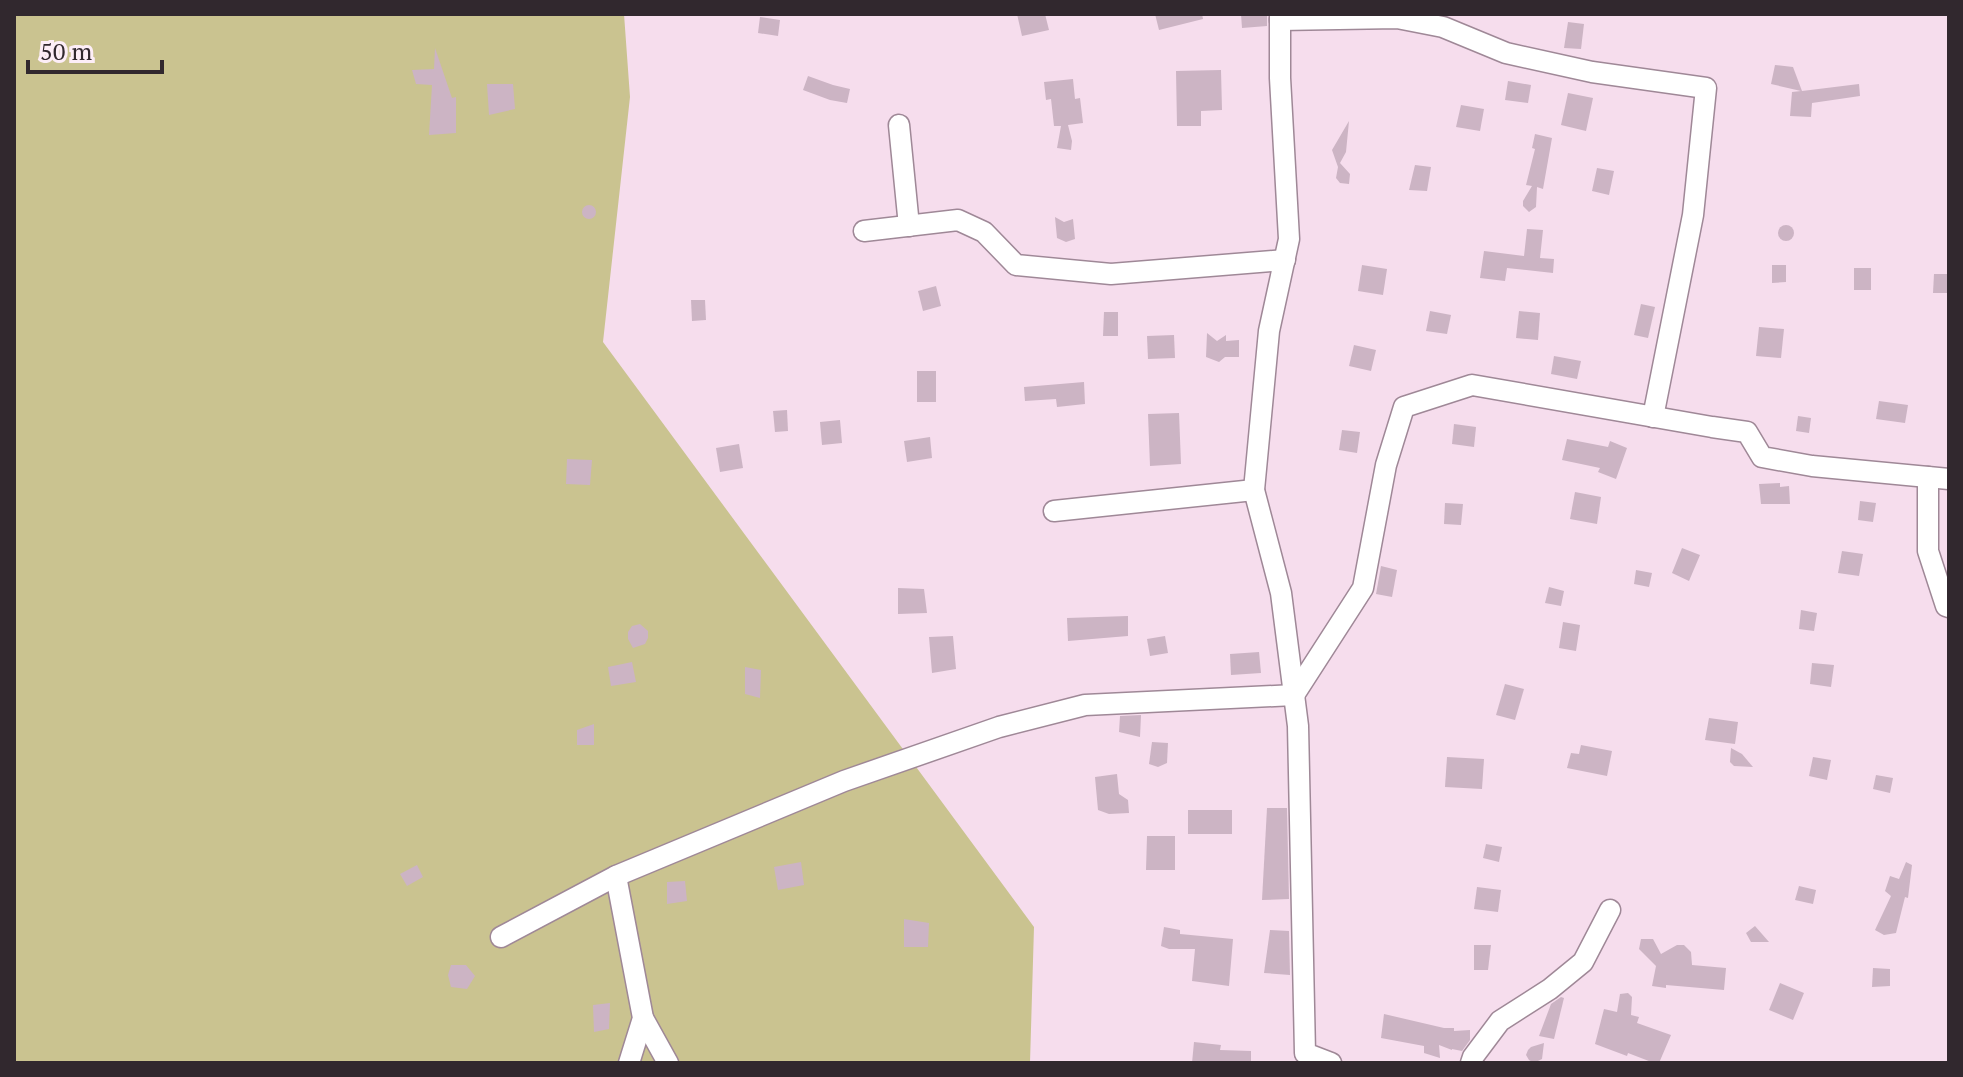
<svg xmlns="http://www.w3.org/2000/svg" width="1963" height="1077" viewBox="0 0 1963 1077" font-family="'PT Serif',serif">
	<rect width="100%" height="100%" fill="#f6dded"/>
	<polygon fill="#cac390" points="14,14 624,14 630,97 603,342 1034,927 1030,1063 14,1063"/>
	<g fill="#ccb4c4">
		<polygon points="1017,14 1045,14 1049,30 1022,36"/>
		<polygon points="1155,14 1202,14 1203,19 1159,30"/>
		<polygon points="1241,14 1267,14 1267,26 1242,28"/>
		<polygon points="760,17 780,20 778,36 758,33"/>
		<polygon points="1568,22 1584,24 1581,49 1564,48"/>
		<polygon points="435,48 452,98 456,97 456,133 429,135 432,85 416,84 412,70 434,69"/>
		<polygon points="1775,65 1793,67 1802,91 1859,84 1860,96 1812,103 1811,117 1790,116 1792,92 1801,91 1771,84"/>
		<polygon points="1221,70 1222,110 1201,111 1201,126 1177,126 1176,71"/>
		<polygon points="808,76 833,85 850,89 847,103 830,100 803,90"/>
		<polygon points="1073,79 1075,99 1080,98 1083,123 1068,125 1072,141 1071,150 1057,148 1061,126 1054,126 1051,99 1046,100 1044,82"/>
		<polygon points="1508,81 1531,85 1528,103 1505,100"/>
		<polygon points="487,84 513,84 515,109 489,115"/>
		<polygon points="1568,93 1593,98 1586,131 1561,125"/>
		<polygon points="1461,105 1484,109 1480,131 1456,127"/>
		<polygon points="1349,121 1346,152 1340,163 1350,174 1349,184 1340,183 1336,178 1338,167 1332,150"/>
		<polygon points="1535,134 1552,138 1543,189 1537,187 1536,207 1529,212 1523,206 1523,201 1532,186 1526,185 1535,149 1532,148"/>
		<polygon points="1415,165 1431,167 1427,191 1409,190"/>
		<polygon points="1597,168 1614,171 1609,195 1592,191"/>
		<circle cx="589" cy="212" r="7"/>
		<polygon points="1055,217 1064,222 1073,219 1075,239 1066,242 1057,238"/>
		<circle cx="1786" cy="233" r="8"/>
		<polygon points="1527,229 1543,230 1540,258 1554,259 1553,273 1507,268 1505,281 1480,278 1484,251 1524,256"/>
		<polygon points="1362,265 1387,269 1383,295 1358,291"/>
		<polygon points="1772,265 1786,265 1786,282 1772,283"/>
		<rect x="1854" y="268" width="17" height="22"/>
		<polygon points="1934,274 1949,274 1949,293 1933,293"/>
		<polygon points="936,286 941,306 923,311 918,291"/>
		<polygon points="691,300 705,300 706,320 692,321"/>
		<polygon points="1641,304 1655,307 1648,338 1634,335"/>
		<polygon points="1430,311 1451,315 1447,334 1426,331"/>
		<polygon points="1519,311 1540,313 1538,340 1516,338"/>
		<polygon points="1104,312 1118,312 1118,336 1103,336"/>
		<polygon points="1759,327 1784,329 1781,358 1756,356"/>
		<polygon points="1207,333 1217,341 1226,335 1226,341 1239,340 1239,357 1225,357 1219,362 1206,357"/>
		<polygon points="1174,335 1175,358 1148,359 1147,336"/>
		<polygon points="1354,345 1376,350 1371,371 1349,366"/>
		<polygon points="1554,356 1581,361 1577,379 1551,374"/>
		<rect x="917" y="371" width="19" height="31"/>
		<polygon points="1084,382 1085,404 1057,407 1056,399 1025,401 1024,387"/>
		<polygon points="1879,401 1908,405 1905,423 1876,419"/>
		<polygon points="787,410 788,431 775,432 773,411"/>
		<polygon points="1179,413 1181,464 1150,466 1148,414"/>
		<polygon points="1798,416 1811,418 1809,433 1796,431"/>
		<polygon points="840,420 842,443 822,445 820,422"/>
		<polygon points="1454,424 1476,427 1474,447 1452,444"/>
		<polygon points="1342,430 1360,432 1357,453 1339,450"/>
		<polygon points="930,437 932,458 907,462 904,441"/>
		<polygon points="1567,439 1608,447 1610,441 1627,448 1616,479 1598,472 1600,468 1562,460"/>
		<polygon points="739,444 743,468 720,472 716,448"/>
		<polygon points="567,459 592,460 590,485 566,484"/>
		<polygon points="1780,483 1780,487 1789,486 1790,504 1761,504 1759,484"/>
		<polygon points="1575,492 1601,497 1597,524 1570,519"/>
		<polygon points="1860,501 1876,503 1873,522 1858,520"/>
		<polygon points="1445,503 1463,504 1461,525 1444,524"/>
		<polygon points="1682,548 1700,555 1689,581 1672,573"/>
		<polygon points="1842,551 1863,554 1859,576 1838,573"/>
		<polygon points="1381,566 1397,570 1392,597 1376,594"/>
		<polygon points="1636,570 1652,573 1649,587 1634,584"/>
		<polygon points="1549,587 1564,591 1561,606 1545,603"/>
		<polygon points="898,588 924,589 927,613 898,614"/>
		<polygon points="1801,610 1817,613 1814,631 1799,629"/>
		<polygon points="1128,616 1128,636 1068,641 1067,618"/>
		<polygon points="1563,622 1580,625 1576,651 1559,648"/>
		<polygon points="640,624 648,631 648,638 645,644 633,648 628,639 628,632 632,626"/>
		<polygon points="953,636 956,669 932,673 929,637"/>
		<polygon points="1165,636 1168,653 1150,656 1147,639"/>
		<polygon points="1259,652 1261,673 1231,675 1230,654"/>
		<polygon points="632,662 636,682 611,686 608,667"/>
		<polygon points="1812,663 1834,665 1831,687 1810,684"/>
		<polygon points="745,667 761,670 760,698 745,694"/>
		<polygon points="1505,684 1524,689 1515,720 1496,715"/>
		<polygon points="1141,715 1140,737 1119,732 1120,716"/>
		<polygon points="1709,718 1738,722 1735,744 1705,740"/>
		<polygon points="594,724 594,745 577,745 577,730"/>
		<polygon points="1152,742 1168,743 1167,763 1158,767 1149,764"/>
		<polygon points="1581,745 1612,751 1607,776 1567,768 1571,753 1579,754"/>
		<polygon points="1731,748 1742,754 1753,767 1734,766 1730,762"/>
		<polygon points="1447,757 1484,759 1482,789 1445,787"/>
		<polygon points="1813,757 1831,760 1827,780 1809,776"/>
		<polygon points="1117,774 1119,794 1128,800 1129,813 1109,814 1098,810 1095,777"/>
		<polygon points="1876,775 1893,778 1890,793 1873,789"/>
		<polygon points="1267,808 1287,808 1289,899 1262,900"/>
		<rect x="1188" y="810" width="44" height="24"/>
		<polygon points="1147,836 1175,836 1175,870 1146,870"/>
		<polygon points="1486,844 1502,847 1499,862 1483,858"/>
		<polygon points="801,862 804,885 778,890 774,867"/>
		<polygon points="1906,862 1912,865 1908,898 1905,897 1896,933 1884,935 1875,930 1891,896 1885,891 1890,876 1899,879"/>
		<polygon points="417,865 423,877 407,886 400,874"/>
		<polygon points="685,881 687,901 667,904 667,882"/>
		<polygon points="1799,886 1816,890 1813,904 1795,900"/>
		<polygon points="1477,887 1501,890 1498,912 1474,909"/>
		<polygon points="904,919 929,923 928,947 904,947"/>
		<polygon points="1755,926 1769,942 1751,942 1746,933"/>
		<polygon points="1164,927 1180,930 1180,934 1233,939 1229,986 1192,981 1195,949 1169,949 1161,946"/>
		<polygon points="1270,930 1289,931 1290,975 1264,973"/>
		<polygon points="1641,939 1653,939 1661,954 1677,945 1684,945 1691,952 1692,965 1726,968 1724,990 1666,985 1666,988 1652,986 1656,966 1639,949"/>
		<polygon points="1474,945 1491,945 1488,970 1474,970"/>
		<polygon points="451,965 466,965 475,976 467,989 451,987 448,975"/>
		<polygon points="1873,968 1890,969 1890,986 1872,987"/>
		<polygon points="1780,983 1804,993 1793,1020 1769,1010"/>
		<polygon points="1628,993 1632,997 1631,1015 1639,1017 1637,1023 1671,1035 1659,1063 1654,1063 1628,1053 1627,1056 1595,1044 1604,1009 1617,1012 1620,994"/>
		<polygon points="1561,997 1564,998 1554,1039 1539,1036 1551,1004"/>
		<polygon points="610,1003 609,1029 594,1032 593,1005"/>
		<polygon points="1384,1014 1444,1028 1454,1028 1454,1031 1470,1030 1470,1040 1462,1051 1452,1049 1452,1050 1439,1045 1440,1058 1424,1053 1424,1046 1381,1038"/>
		<polygon points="1194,1042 1221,1045 1220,1050 1251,1051 1251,1063 1192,1063"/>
		<polygon points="1544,1043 1542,1059 1534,1063 1529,1060 1526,1055 1528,1050 1531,1047"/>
	</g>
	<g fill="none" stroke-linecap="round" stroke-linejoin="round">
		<defs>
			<g id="minor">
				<polyline points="1280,14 1280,78 1289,239 1269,331 1254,490 1281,593 1298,726 1305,1053 1331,1063"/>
				<polyline points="1280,20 1397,18 1443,27 1506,53 1592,72 1706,88 1693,215 1653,417"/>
				<polyline points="899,125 909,226"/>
				<polyline points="864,231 958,220 984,232 1016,265 1111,274 1285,260"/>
				<polyline points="1928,477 1928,551 1946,606 1949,607"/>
				<polyline points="1054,511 1254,490"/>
				<polyline points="616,876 643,1018 629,1063"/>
				<polyline points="501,937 616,876 844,781 999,727 1085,705 1294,695 1363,588 1386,465 1404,407 1472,385 1712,427 1747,432 1762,457 1812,466 1949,479"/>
				<polyline points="643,1018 668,1063"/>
				<polyline points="1471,1063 1473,1057 1500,1021 1550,989 1583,962 1610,910"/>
			</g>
		</defs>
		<use href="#minor" stroke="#9f8897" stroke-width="23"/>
		<use href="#minor" stroke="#fff" stroke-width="20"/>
	</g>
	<rect width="1963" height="1077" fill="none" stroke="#31282e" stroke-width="32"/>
	<path d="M28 60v12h134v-12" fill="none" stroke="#31282e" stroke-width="4"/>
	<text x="40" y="60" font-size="24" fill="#31282e" stroke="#fdeef7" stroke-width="6" paint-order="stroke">50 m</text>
</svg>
